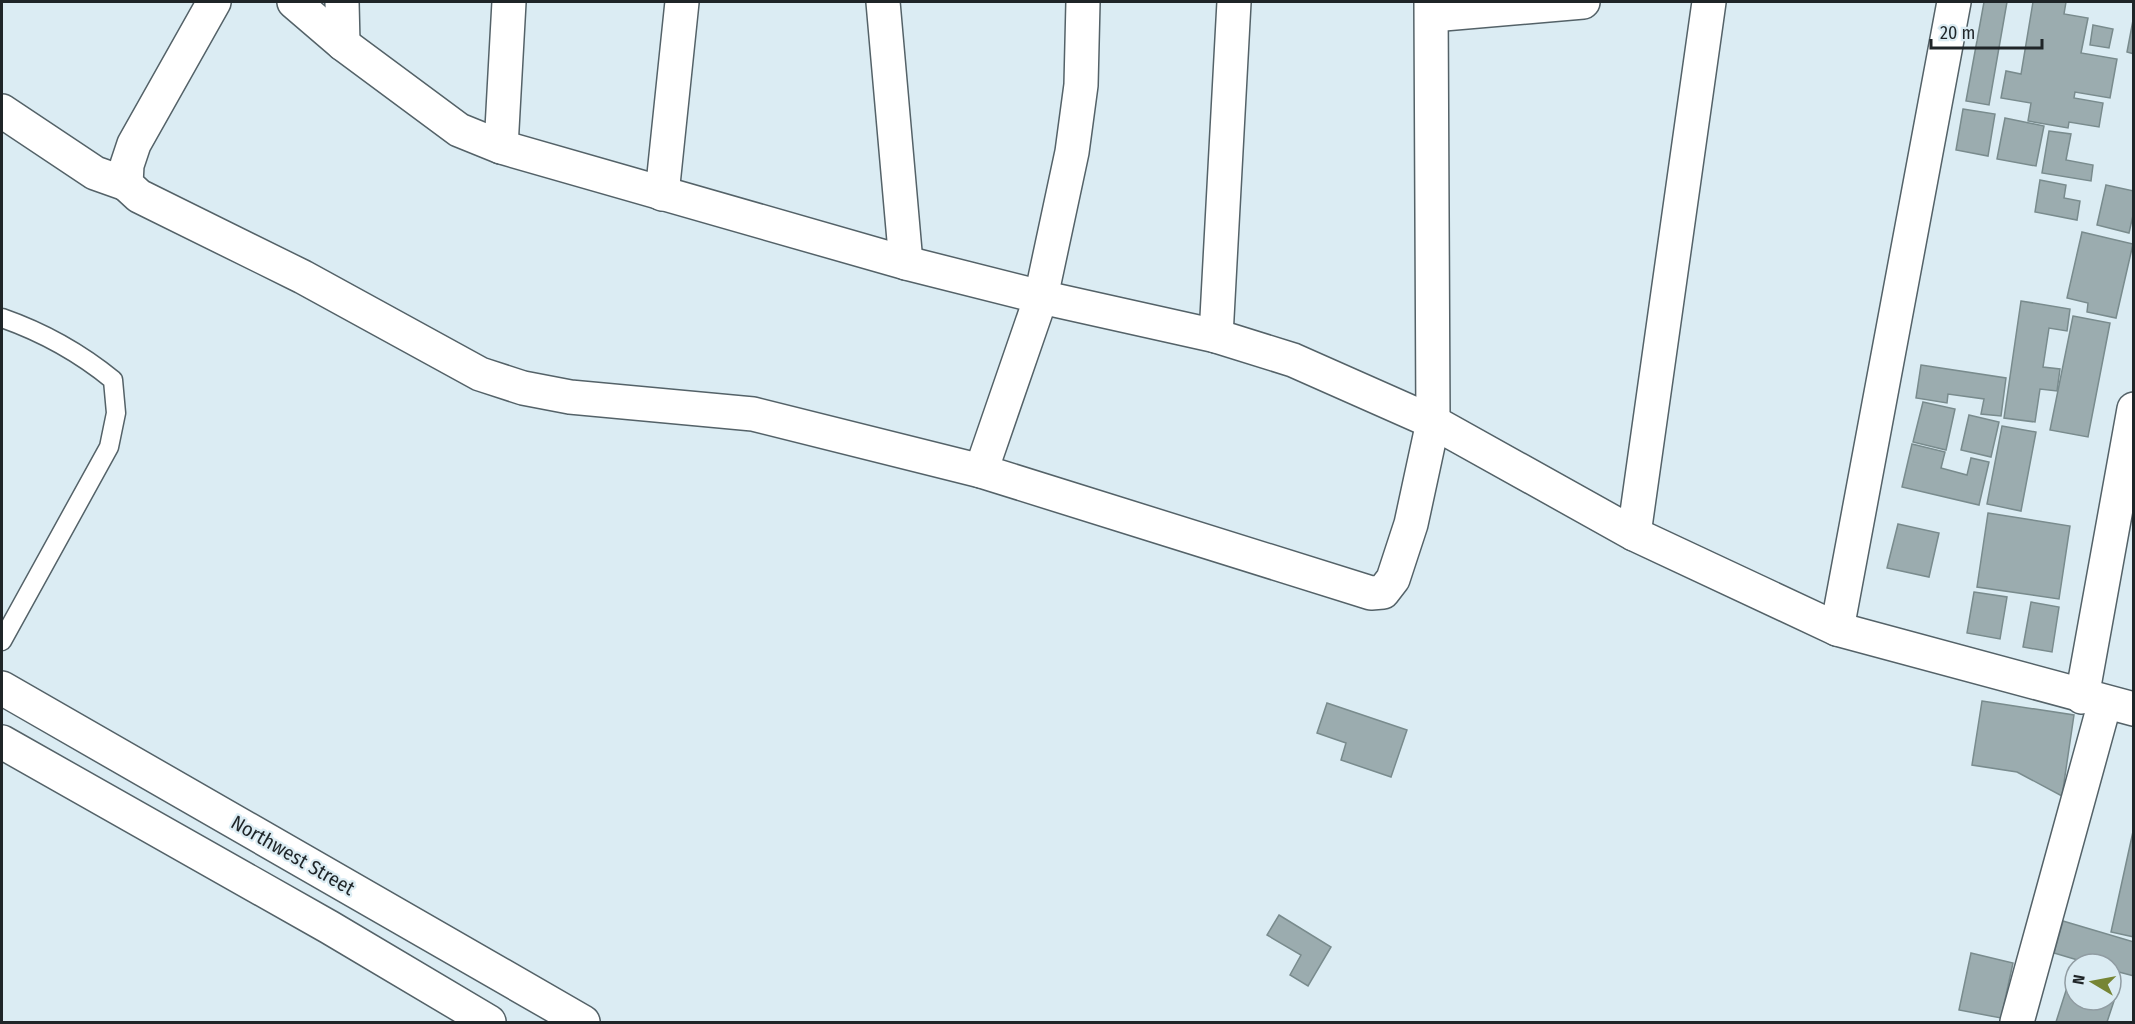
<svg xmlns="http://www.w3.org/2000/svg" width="2135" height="1024" viewBox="0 0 2135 1024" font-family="'Fira Sans Condensed',sans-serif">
	<rect width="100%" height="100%" fill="#dbecf3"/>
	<g fill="#9bacaf" stroke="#798b8d" stroke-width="1.5">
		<polygon points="1984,2 2007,2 1989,105 1966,101"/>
		<polygon points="2033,2 2066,2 2064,14 2088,18 2081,53 2117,59 2110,98 2075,92 2074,98 2103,103 2099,127 2069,122 2068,128 2028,121 2031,103 2001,98 2006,71 2021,74"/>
		<polygon points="2134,15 2134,54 2127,52"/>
		<polygon points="2093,25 2113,29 2109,48 2090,45"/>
		<polygon points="1963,109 1995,114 1988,156 1956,150"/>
		<polygon points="2005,118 2044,126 2036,166 1997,159"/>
		<polygon points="2049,131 2071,134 2066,160 2093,165 2091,181 2042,173"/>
		<polygon points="2040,180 2066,185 2064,198 2080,201 2077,220 2035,212"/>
		<polygon points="2106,185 2134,191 2134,211 2129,233 2097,225"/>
		<polygon points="2082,232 2133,244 2116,318 2087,312 2088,303 2067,298"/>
		<polygon points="2021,301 2070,309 2067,331 2049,328 2043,367 2060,369 2057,391 2040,389 2035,422 2004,418"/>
		<polygon points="2073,316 2110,323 2088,437 2050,430"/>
		<polygon points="1921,365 2006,378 2001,416 1981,414 1984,399 1948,394 1947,403 1916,398"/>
		<polygon points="1923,402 1955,409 1946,450 1913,442"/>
		<polygon points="1969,415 1999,422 1991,457 1961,450"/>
		<polygon points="2002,426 2036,432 2021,511 1987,504"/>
		<polygon points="1912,444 1945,452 1941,468 1967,475 1971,458 1989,462 1979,505 1902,487"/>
		<polygon points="1988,513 2070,526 2059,599 1977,587"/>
		<polygon points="1898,524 1939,533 1929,577 1887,568"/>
		<polygon points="1974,592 2007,597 2000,639 1967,633"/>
		<polygon points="2031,602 2059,607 2052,652 2023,647"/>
		<polygon points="1982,701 2074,715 2062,796 2017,772 1972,765"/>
		<polygon points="1327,703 1407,730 1391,777 1341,760 1346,743 1317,733"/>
		<polygon points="2134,827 2134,937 2111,932"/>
		<polygon points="1279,915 1331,947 1308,986 1290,975 1301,955 1267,935"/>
		<polygon points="2063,921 2134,942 2134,976 2111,970 2111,964 2091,964 2054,953"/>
		<polygon points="1971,953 2013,963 2001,1018 1959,1010"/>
		<polygon points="2070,978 2075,979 2075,1000 2111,1000 2111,990 2117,992 2107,1022 2056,1022"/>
	</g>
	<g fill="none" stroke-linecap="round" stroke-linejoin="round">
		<defs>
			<path id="lane" d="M2 318C42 332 80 353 113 380L116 413 109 447 2 641"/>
			<g id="street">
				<polyline points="214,2 134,144 127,165 126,184 139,196 303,277 480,374 523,388 570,397 753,414 981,471 1371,593 1383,592 1393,579 1411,524 1433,422 1431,2"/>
				<polyline points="294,2 343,44 459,130 501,147 906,263 1041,297 1216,336 1293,360 1433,422 1634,534 1837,629 2134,709"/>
				<polyline points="342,2 343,44"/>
				<polyline points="883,2 906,263"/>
				<polyline points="1432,15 1583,2"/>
				<polyline points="2,111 95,173 126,184"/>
				<polyline points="501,147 509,2"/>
				<polyline points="662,194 682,2"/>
				<polyline points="1216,336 1234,2"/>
				<polyline points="981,471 1041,297 1072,152 1081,85 1083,2"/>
				<polyline points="1634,534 1709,2"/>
				<polyline points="1837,629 1954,2"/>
				<polyline points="2082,697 2134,409"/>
				<polyline points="2017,1022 2105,702"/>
			</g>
			<g id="secondary">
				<polyline points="2,688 583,1022"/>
				<polyline points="2,742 329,927 489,1022"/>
			</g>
		</defs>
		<use href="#lane" stroke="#546268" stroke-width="21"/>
		<use href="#street" stroke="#546268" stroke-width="36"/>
		<use href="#secondary" stroke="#546268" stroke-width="36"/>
		<use href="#lane" stroke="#fff" stroke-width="18"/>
		<use href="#street" stroke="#fff" stroke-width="33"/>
		<use href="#secondary" stroke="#fff" stroke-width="33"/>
	</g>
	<g text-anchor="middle" stroke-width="4.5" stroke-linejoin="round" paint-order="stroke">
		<g font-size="20" fill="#1f2528" stroke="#dbecf3">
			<text transform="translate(293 855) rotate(30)" y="7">Northwest Street</text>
		</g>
	</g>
	<rect width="2135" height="1024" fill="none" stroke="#1f2528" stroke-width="6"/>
	<g transform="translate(2093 982) rotate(280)"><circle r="28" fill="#dbecf3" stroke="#909ca2" stroke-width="1.5"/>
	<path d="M0-4.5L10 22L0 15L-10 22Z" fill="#768534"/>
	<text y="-9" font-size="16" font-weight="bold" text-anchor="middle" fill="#1f2528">N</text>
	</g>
	<path d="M1931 39v9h111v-9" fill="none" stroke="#1f2528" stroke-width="3"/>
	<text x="1940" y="39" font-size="18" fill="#1f2528" stroke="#dbecf3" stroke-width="4.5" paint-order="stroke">20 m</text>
</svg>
